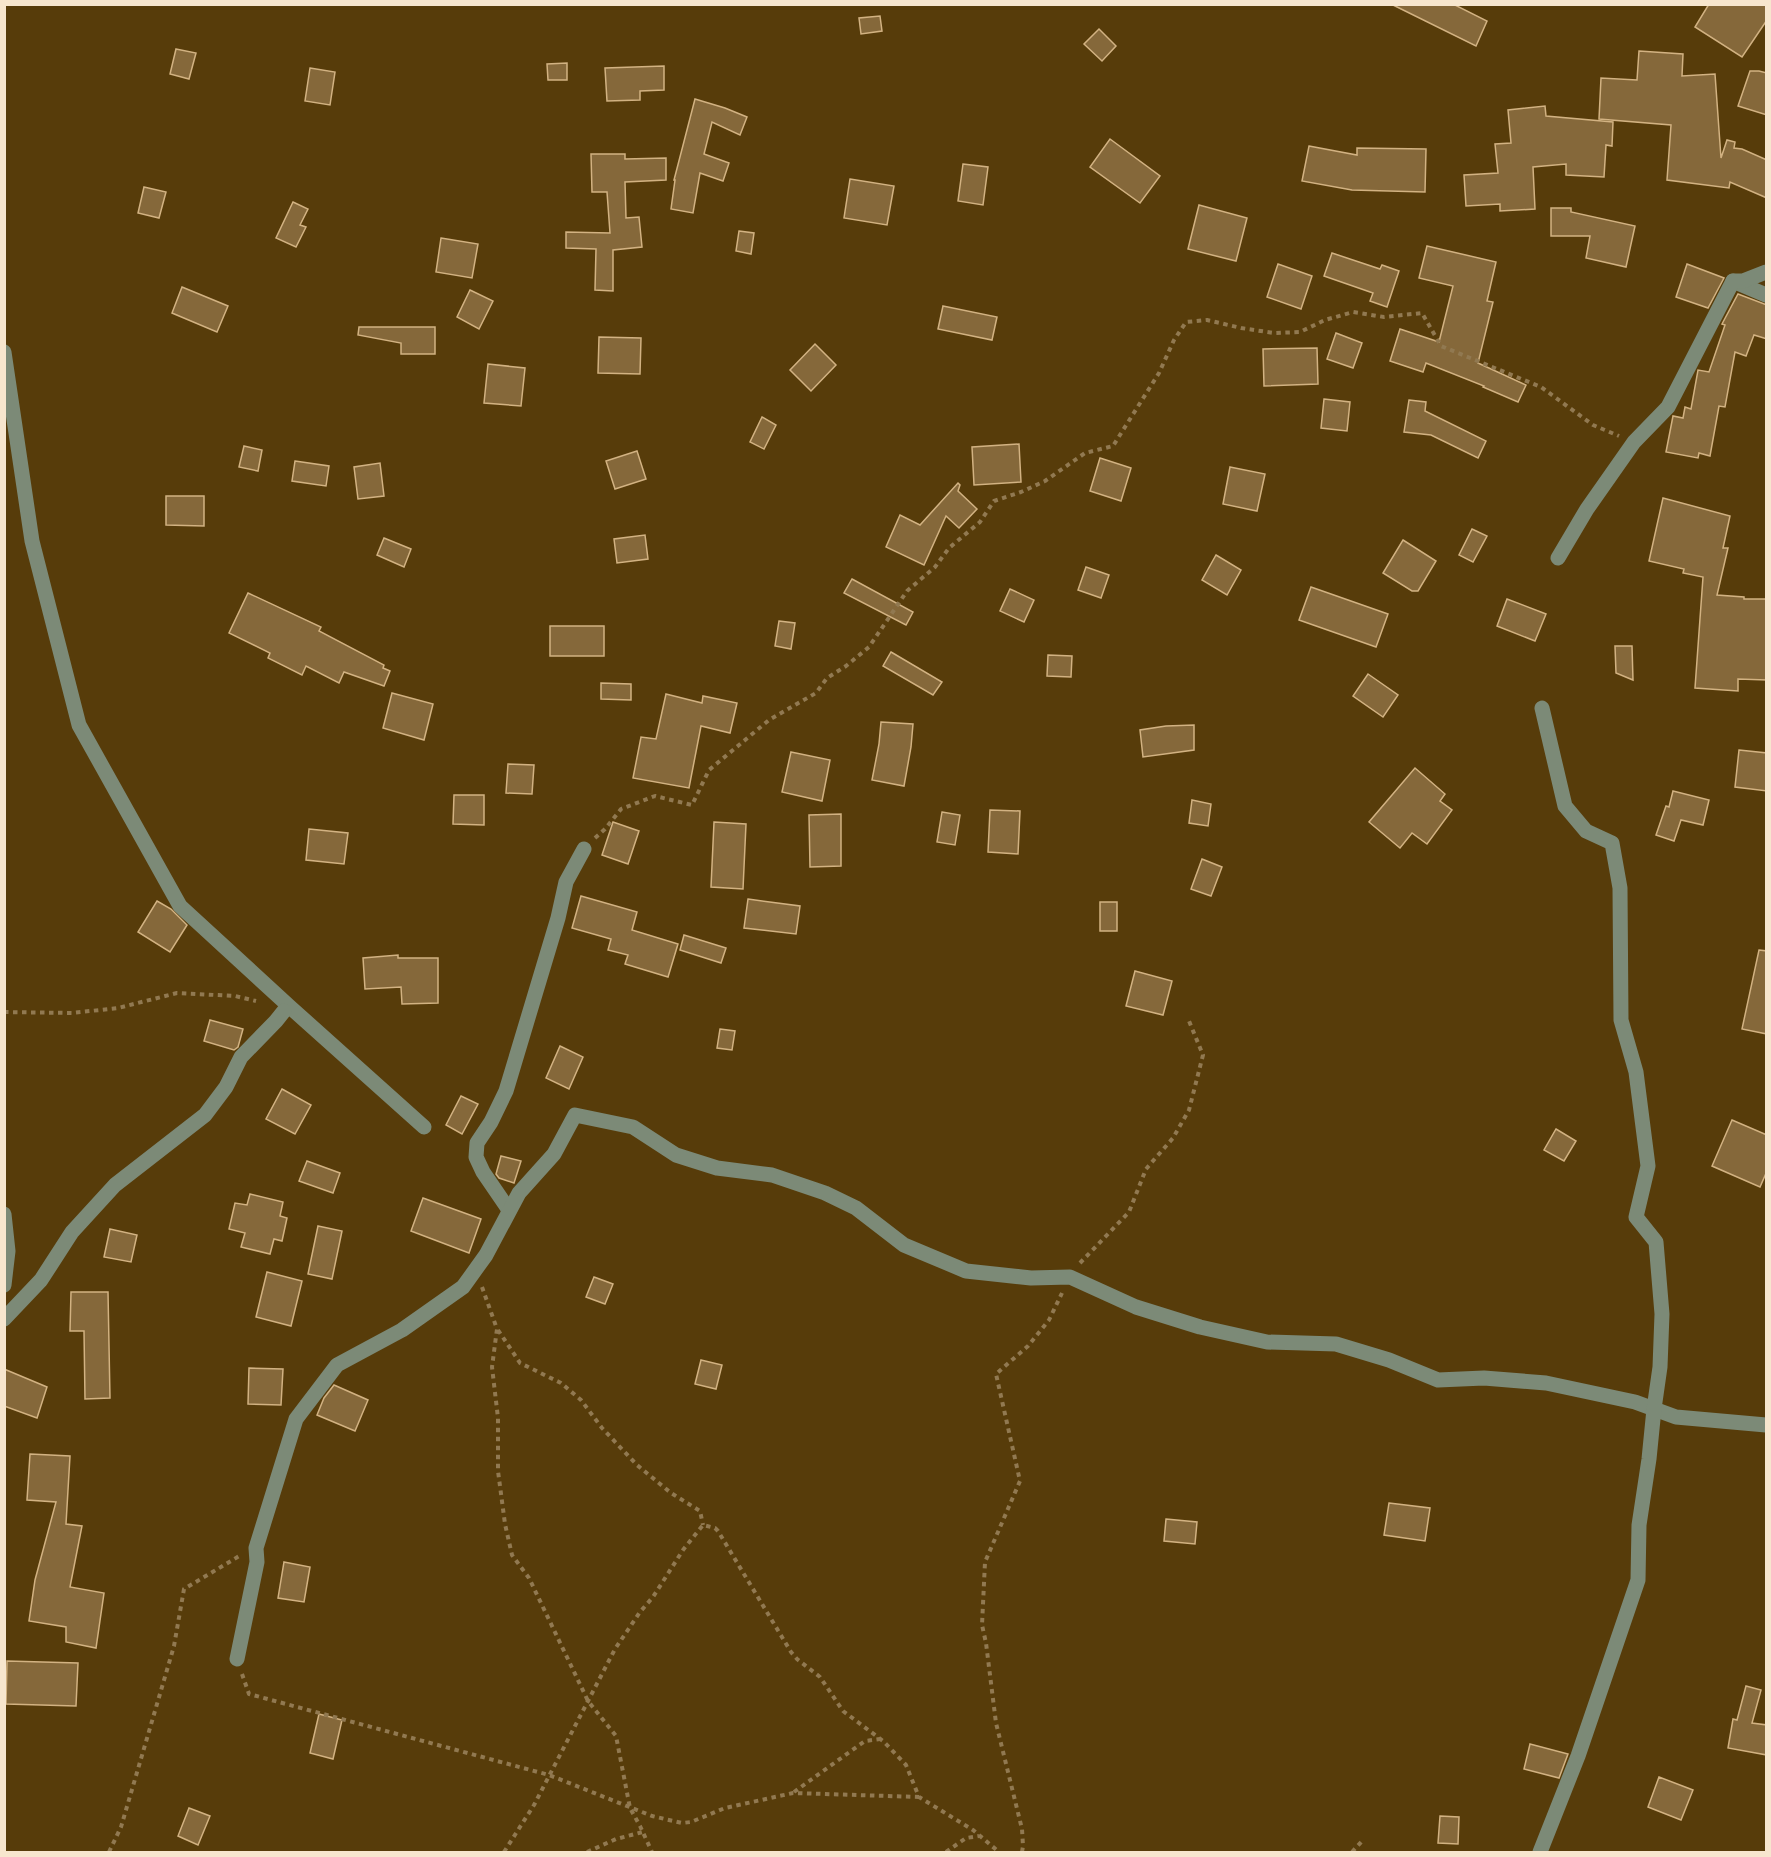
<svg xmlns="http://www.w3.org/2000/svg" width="1771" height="1857" viewBox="0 0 1771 1857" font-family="Raleway,sans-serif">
	<rect width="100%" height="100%" fill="#573c0a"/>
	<g fill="#85683a" stroke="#d2b282" stroke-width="1.5">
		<polygon points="1391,4 1453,4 1487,21 1476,46"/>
		<polygon points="1709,4 1767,4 1767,20 1742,57 1695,27"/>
		<polygon points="880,16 882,31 861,34 859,18"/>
		<polygon points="1099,29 1116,46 1102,61 1084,44"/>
		<polygon points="176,49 196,53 189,79 170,74"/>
		<polygon points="1639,51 1683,54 1682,76 1715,74 1721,158 1727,140 1735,142 1734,148 1742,149 1767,160 1767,198 1730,182 1729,188 1667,180 1671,125 1599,119 1601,78 1637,80"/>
		<polygon points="567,63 567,80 548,80 547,64"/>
		<polygon points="664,66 664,90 640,91 640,100 607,101 605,68"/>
		<polygon points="310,68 335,72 330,105 305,101"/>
		<polygon points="1750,71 1759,71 1767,73 1767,115 1738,106"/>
		<polygon points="695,99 725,108 747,117 740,135 712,122 704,154 729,163 723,181 700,173 693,213 671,209 675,180 674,180"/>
		<polygon points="1545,106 1546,116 1613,122 1612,146 1606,145 1604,177 1566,175 1566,164 1533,167 1535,209 1500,211 1500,204 1466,206 1464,175 1498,173 1495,144 1511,143 1508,110"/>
		<polygon points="1110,139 1160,176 1140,203 1090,167"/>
		<polygon points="1309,146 1357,155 1357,148 1426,149 1425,192 1352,190 1302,181"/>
		<polygon points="591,154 625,154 625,159 666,158 666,180 625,182 626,218 639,217 642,247 613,250 613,291 595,290 596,249 566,248 566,232 610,233 607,192 592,192"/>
		<polygon points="963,164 988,167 983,205 958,201"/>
		<polygon points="850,179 894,186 887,225 844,218"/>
		<polygon points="144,187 166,192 159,218 138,213"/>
		<polygon points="293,202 308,209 300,225 306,227 296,247 276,238"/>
		<polygon points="1199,205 1247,218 1236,261 1188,249"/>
		<polygon points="1551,208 1571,208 1571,212 1635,226 1626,267 1586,258 1590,236 1551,236"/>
		<polygon points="739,231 754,233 751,254 736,251"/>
		<polygon points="441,238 478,244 472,278 436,272"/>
		<polygon points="1427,246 1496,262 1487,301 1493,302 1478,363 1526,385 1518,402 1483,387 1484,386 1426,363 1423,372 1390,361 1400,329 1439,342 1453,286 1419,278"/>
		<polygon points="1332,253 1380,269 1382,265 1399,271 1387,307 1370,301 1373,293 1324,276"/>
		<polygon points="1278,264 1312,276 1301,309 1267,297"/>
		<polygon points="1687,264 1724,278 1708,308 1676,297"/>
		<polygon points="182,287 228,306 217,332 172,313"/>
		<polygon points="470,290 493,301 479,329 457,317"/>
		<polygon points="1738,294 1767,305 1767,339 1754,335 1746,356 1735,352 1725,407 1719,406 1710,456 1699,453 1698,458 1666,452 1673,416 1683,418 1685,407 1691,409 1698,370 1709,372 1725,325 1722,324"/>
		<polygon points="943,306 997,317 992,340 938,329"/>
		<polygon points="359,327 435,327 435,354 401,354 401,343 358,335"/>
		<polygon points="1336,333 1362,343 1353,368 1327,359"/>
		<polygon points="599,337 641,338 640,374 598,373"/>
		<polygon points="815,344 836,365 811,391 790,370"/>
		<polygon points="1317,348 1318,384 1264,386 1263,349"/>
		<polygon points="488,364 525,368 521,406 484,403"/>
		<polygon points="1324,399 1350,402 1347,431 1321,428"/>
		<polygon points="1409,400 1426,402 1425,411 1486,441 1478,458 1431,435 1404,432"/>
		<polygon points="762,417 776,425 764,449 750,442"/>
		<polygon points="1019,444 1021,482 974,485 972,447"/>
		<polygon points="244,446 262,450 258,471 239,467"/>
		<polygon points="637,451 646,479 615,489 606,461"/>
		<polygon points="1100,458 1131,468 1121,501 1090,491"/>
		<polygon points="295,461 329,466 326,486 292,481"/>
		<polygon points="380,463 384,496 358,499 354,467"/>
		<polygon points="1230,467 1265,474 1257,511 1223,504"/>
		<polygon points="958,483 960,485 958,491 977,509 959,528 946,516 924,565 886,547 900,515 920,525"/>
		<polygon points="166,496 204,496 204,526 166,525"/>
		<polygon points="1663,498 1730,516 1723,548 1728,548 1717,595 1744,597 1744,599 1767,599 1767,680 1738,679 1738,691 1695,688 1703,577 1683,573 1684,569 1649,561"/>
		<polygon points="1472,529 1487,536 1473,562 1459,555"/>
		<polygon points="645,535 648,559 617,563 614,539"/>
		<polygon points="384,538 411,549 404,567 377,555"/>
		<polygon points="1403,540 1436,561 1418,591 1412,591 1383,573"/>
		<polygon points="1216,555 1241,570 1227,595 1202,580"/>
		<polygon points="1086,567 1109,575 1101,598 1078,590"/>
		<polygon points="852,579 913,612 906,625 844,593"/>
		<polygon points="1311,587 1388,614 1376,647 1299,620"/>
		<polygon points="1010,589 1034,600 1024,622 1000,611"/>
		<polygon points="248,593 321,627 319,631 384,665 383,668 390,671 384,686 344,672 339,683 306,666 302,675 268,658 270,653 229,633"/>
		<polygon points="1507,599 1546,614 1535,641 1497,626"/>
		<polygon points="779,621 795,623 791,649 775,646"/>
		<rect x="550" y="626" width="54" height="30"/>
		<polygon points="1615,646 1632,646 1633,680 1616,673"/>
		<polygon points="891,652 942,682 933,695 883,666"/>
		<polygon points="1048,655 1072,656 1071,677 1047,676"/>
		<polygon points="1368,674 1398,695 1383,717 1353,696"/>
		<polygon points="601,683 631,684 631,700 601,699"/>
		<polygon points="392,693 433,704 424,740 383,728"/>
		<polygon points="666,694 702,703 703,696 737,703 730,733 701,726 689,788 633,778 641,737 656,739"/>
		<polygon points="881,722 913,724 911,747 904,786 872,780 879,744"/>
		<polygon points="1194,725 1194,750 1143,757 1140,730 1166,726"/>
		<polygon points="1739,750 1767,753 1767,791 1735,787"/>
		<polygon points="791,752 830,760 822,801 782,792"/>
		<polygon points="508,764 534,765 532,794 506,793"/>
		<polygon points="1415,768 1445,794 1440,801 1452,810 1427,844 1412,833 1400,848 1369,822"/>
		<polygon points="1673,791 1709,800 1703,825 1681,820 1674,841 1656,835 1666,806 1669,807"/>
		<polygon points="454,795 484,795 484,825 453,824"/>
		<polygon points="1192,800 1211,804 1208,826 1189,823"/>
		<polygon points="990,810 1020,811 1018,854 988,852"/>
		<polygon points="942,812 960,815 955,845 937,842"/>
		<polygon points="841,814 841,866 810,867 809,815"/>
		<polygon points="613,822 639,831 628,864 602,855"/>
		<polygon points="714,822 746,824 743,889 711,887"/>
		<polygon points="309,829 348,833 344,864 306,860"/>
		<polygon points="1202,859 1222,867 1211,896 1191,889"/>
		<polygon points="581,896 637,912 632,930 678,944 668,977 625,964 628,955 608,950 611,939 572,928"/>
		<polygon points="748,899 800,906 796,934 744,928"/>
		<polygon points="157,901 171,909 187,925 170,952 138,932"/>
		<rect x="1100" y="902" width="17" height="29"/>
		<polygon points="684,935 726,948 721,963 680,950"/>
		<polygon points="1759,950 1767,951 1767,1034 1742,1029"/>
		<polygon points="398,955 398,958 438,958 438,1003 402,1004 401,987 365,989 363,958"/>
		<polygon points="1135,971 1172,981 1163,1015 1126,1006"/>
		<polygon points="210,1020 243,1029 238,1047 234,1050 204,1041"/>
		<polygon points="720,1029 735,1031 732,1050 717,1048"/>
		<polygon points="560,1046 583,1057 569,1089 546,1078"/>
		<polygon points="282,1089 311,1105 295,1134 266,1119"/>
		<polygon points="461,1096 478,1104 462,1134 446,1125"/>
		<polygon points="1732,1120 1767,1135 1767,1171 1760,1187 1712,1166"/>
		<polygon points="1556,1129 1576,1141 1564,1161 1544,1150"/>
		<polygon points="501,1156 521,1161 514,1183 499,1178 496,1174"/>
		<polygon points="307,1161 340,1173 333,1193 299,1181"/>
		<polygon points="250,1194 283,1202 280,1216 287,1218 282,1241 274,1239 270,1254 241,1247 245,1233 229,1229 235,1203 247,1205"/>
		<polygon points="423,1198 481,1219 469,1253 411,1231"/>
		<polygon points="318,1226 342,1231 332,1279 308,1274"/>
		<polygon points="110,1229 137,1235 131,1262 104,1257"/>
		<polygon points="267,1272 302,1281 291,1326 256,1317"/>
		<polygon points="594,1277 613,1284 605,1304 586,1297"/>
		<polygon points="71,1292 108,1292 110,1398 85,1399 84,1331 70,1331"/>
		<polygon points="701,1360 722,1365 716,1389 695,1384"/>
		<polygon points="249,1368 283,1369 281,1405 248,1404"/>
		<polygon points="4,1369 47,1387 37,1418 4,1406"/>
		<polygon points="334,1385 368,1400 355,1431 317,1415 324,1398"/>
		<polygon points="30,1454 70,1456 66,1524 82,1526 70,1587 104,1593 96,1648 66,1642 66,1627 29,1621 35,1580 56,1502 27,1500"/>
		<polygon points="1389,1503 1430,1508 1425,1541 1384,1535"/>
		<polygon points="1166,1519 1197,1522 1195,1544 1164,1541"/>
		<polygon points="284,1562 310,1567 304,1602 278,1598"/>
		<polygon points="7,1661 78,1663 76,1706 6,1704"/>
		<polygon points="1746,1686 1761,1690 1752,1723 1767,1725 1767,1755 1728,1748 1733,1719 1737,1720"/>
		<polygon points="319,1714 342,1720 333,1759 310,1753"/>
		<polygon points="1530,1744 1568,1754 1559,1778 1524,1769"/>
		<polygon points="1659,1777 1693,1790 1681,1820 1648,1807"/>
		<polygon points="189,1808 210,1816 198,1845 178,1836"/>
		<polygon points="1440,1816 1459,1817 1458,1844 1438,1843"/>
	</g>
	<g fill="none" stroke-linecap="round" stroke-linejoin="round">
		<g stroke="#917951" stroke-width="4" stroke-dasharray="4.5 4.5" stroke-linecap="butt">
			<polyline points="595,838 605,829 621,809 655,796 692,805 709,770 769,720 816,693 827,678 846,666 869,647 907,591 935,567 949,548 980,522 994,501 1021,492 1045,481 1085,453 1113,446 1159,373 1174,340 1186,322 1207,320 1241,328 1274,333 1300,332 1325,320 1353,312 1384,317 1422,313 1441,346 1541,387 1593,425 1619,436"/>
			<polyline points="4,1012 72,1013 118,1008 177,993 235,996 256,1001"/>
			<polyline points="1080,1263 1129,1212 1146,1169 1173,1138 1189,1110 1203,1055 1189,1021"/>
			<polyline points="482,1287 497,1329 492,1367 498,1418 498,1471 505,1524 512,1555 529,1578 588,1701 616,1736 630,1808 640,1826 652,1852"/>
			<polyline points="498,1330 520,1363 561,1383 581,1400 602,1428 637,1465 671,1493 700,1511 703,1525"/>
			<polyline points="242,1674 249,1694 549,1775 652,1816 682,1823 691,1822 725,1808 793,1793 919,1797"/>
			<polyline points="794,1792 865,1741 880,1739"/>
			<polyline points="109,1852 121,1827 174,1646 184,1589 241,1555"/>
			<polyline points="504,1852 534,1805 615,1649 640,1612 653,1597 683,1550 703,1525 715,1528 718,1531 791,1652 797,1659 820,1677 843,1711 883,1741 906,1765 919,1797 973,1830 999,1852"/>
			<polyline points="587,1852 616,1839 643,1832"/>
			<polyline points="946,1852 966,1838 979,1836"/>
			<polyline points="1022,1852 1023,1846 1022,1829 996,1723 986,1643 982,1625 985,1562 1020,1481 996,1374 1028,1346 1049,1320 1062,1293"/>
			<polyline points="1352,1852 1363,1840"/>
		</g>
		<g stroke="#7c8a77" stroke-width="15">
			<polyline points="1733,281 1766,295"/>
			<polyline points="4,352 32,541 79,725 180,906 290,1007 424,1127"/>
			<polyline points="1558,558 1587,509 1634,442 1668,407 1733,281 1743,281 1766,272"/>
			<polyline points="509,1210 483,1172 476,1157 477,1143 491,1122 506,1091 558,918 566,882 584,849"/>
			<polyline points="4,1214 8,1251 4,1285"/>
			<polyline points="4,1319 41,1280 72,1232 115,1185 205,1115 226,1087 241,1057 276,1021 284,1011"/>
			<polyline points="237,1659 257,1562 256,1548 296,1419 337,1365 402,1330 463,1287 486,1255 519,1193 554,1154 575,1115 633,1127 676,1155 717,1168 772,1175 825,1193 856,1208 904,1245 966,1271 1031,1278 1070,1277 1136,1307 1200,1327 1267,1342 1336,1344 1389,1360 1438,1380 1484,1378 1546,1383 1635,1402 1676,1417 1766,1425"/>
			<polyline points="1540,1852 1578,1756 1638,1580 1639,1525 1649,1459 1654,1409 1660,1367 1662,1314 1656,1242 1636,1217 1648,1166 1636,1072 1621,1020 1620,888 1612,843 1586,831 1565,806 1542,708"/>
		</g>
	</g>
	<rect width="1771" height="1857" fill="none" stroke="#f7e6ce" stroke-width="12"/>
</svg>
